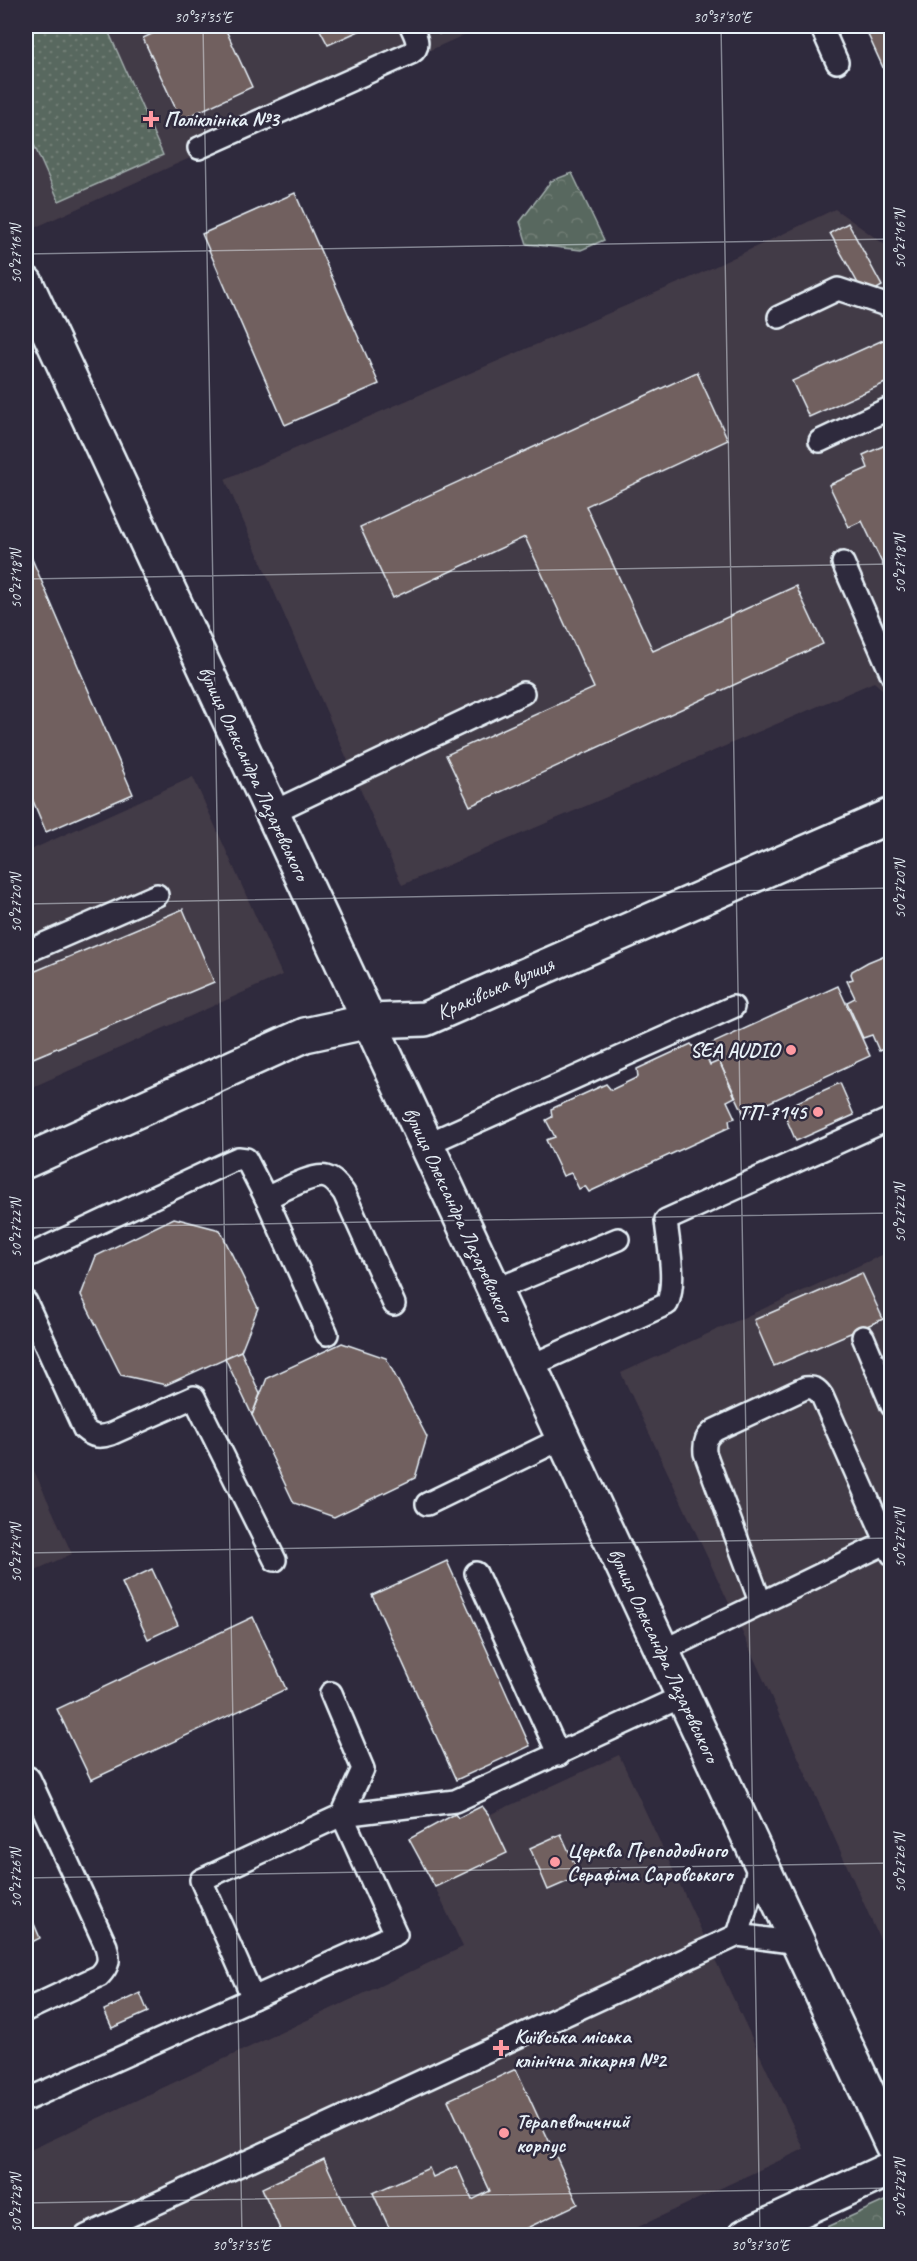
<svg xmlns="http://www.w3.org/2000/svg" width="917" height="2261" viewBox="0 0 917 2261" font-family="Caveat,sans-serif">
	<defs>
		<pattern id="grass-dots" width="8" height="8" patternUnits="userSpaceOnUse" patternTransform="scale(1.5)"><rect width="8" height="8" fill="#59685e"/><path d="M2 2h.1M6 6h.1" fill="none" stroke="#717e76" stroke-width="1.8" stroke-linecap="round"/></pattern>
		<pattern id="park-crowns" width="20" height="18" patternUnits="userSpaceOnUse" patternTransform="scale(1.5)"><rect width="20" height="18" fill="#59685e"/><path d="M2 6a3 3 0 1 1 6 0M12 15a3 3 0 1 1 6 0" fill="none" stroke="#717e76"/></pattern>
	</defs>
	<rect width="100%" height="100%" fill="#2f2a3d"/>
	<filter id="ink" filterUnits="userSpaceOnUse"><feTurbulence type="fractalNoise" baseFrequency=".0167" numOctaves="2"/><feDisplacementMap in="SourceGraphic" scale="12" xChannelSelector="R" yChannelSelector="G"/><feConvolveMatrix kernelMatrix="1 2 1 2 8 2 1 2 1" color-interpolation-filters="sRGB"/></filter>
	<g filter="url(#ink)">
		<g fill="#433a47">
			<polygon points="26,26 484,26 36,227 26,202"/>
			<polygon points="835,209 891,249 891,697 874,682 402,885 225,479 697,275"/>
			<polygon points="193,777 282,975 26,1090 26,852"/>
			<polygon points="891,1251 891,1964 735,1616 621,1373"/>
			<polygon points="26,1453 72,1554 26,1574"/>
			<polygon points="619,1755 804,2149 619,2236 26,2235 26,2152 463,1947 435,1887 489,1815"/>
		</g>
		<polygon fill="url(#grass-dots)" stroke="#a0acab" stroke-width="1.5" points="26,26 106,26 163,155 59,201 26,127"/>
		<g fill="url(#park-crowns)" stroke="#a0acab" stroke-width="1.5">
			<polygon points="572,173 604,240 581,250 527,244 520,222 551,181"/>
			<polygon points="891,2198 891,2235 810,2235"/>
		</g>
		<g fill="#71605e" stroke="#e8f1f8" stroke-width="1.5">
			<polygon points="169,26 224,26 252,87 181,120 143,38"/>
			<polygon points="318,26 370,26 328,45"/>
			<polygon points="436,26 453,26 454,27 439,34"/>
			<polygon points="864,26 892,26 892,72 886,74"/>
			<polygon points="295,193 379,384 285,425 202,234"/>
			<polygon points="848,223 882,286 865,296 830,233"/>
			<polygon points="892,336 892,380 809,417 792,381"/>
			<polygon points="697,372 728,440 586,506 653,651 796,586 823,644 470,806 446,755 594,688 525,537 393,598 360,527"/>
			<polygon points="892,442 892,584 862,521 849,527 829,485 868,468 863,455"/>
			<polygon points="26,545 133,794 46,832 26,784"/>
			<polygon points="183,909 214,982 26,1061 26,975"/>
			<polygon points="892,952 892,1053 889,1054 885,1048 879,1051 872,1035 863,1038 847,1002 855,998 847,981 853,979 851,974 852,971 868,962"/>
			<polygon points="838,986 870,1056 744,1114 711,1044"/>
			<polygon points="691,1044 697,1051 703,1048 710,1065 719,1061 735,1097 727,1101 735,1118 729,1120 730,1127 589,1192 585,1186 579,1189 571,1173 563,1176 546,1140 555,1137 546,1120 552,1117 551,1109 606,1084 611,1090 638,1077 637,1069"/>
			<polygon points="840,1083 854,1115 796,1141 782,1109"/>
			<polygon points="174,1218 220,1230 258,1308 241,1351 166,1385 121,1375 81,1295 96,1256"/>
			<polygon points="862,1273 883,1319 774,1366 754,1320"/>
			<polygon points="342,1343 386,1358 427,1437 415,1478 334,1517 294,1503 252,1415 267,1378"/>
			<polygon points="241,1351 260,1394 252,1415 225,1358"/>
			<polygon points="447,1561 530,1746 456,1780 372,1595"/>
			<polygon points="152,1569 178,1625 148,1639 122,1583"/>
			<polygon points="253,1617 286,1689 91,1780 57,1709"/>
			<polygon points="482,1806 489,1815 507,1853 435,1887 409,1839 455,1814 458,1818"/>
			<polygon points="561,1834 580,1876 548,1890 530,1848"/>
			<polygon points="26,1905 40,1938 26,1945"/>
			<polygon points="140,1993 148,2012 112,2028 104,2010"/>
			<polygon points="516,2069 578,2204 510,2236 393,2236 373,2193 429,2168 433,2177 457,2166 472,2200 490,2191 448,2100"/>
			<polygon points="324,2159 359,2236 283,2236 262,2188"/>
		</g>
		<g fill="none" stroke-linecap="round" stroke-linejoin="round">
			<defs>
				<g id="lane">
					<polyline points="821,26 837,62"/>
					<path d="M199 148 411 53C422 46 415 35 411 26"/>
					<polyline points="779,317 838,289 892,307"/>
					<polyline points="820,441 892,407"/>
					<polyline points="843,563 892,675"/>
					<polyline points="273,812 523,693"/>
					<polyline points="26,952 157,895"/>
					<polyline points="427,1144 733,1007"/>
					<path d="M266 1198C280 1192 313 1173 326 1177 334 1179 339 1187 344 1193L394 1304"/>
					<polyline points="26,1257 229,1162 238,1158 246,1159 266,1198 327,1334"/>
					<polyline points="495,1290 618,1239"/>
					<path d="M26 1302 84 1429C93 1437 99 1438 111 1434L194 1397 275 1560"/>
					<polyline points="863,1337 892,1406"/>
					<path d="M530 1366 667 1304C677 1282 668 1244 666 1220L892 1118"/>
					<polyline points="427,1504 563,1438"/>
					<polyline points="476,1573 559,1755"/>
					<path d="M761 1604 705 1453C704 1442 706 1437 715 1430L805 1388C814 1387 817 1389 822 1396L892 1554"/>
					<polyline points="662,1651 892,1540"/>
					<polyline points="738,1935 760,1863"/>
					<polyline points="253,1998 201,1880 342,1815 455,1801 683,1696"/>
					<path d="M26 2010 99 1976C109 1966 110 1960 106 1946L29 1778"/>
					<polyline points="26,2100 396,1934 342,1815 363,1769 331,1693"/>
					<polyline points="86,2236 738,1935 798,1943"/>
				</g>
				<g id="street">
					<polyline points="26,283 892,2145"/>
					<polyline points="26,1161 305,1035 370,1021 425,1019 892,815"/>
					<polyline points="745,2236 892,2168"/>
				</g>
			</defs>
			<use href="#lane" stroke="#e8f1f8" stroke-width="26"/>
			<use href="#street" stroke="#e8f1f8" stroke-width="38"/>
			<use href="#lane" stroke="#2f2a3d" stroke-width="21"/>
			<use href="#street" stroke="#2f2a3d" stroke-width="33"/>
		</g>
	</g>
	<path fill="none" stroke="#e8f1f8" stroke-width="1.5" stroke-opacity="0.45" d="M203 26 242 2236M721 26 760 2236M26 254 892 239M26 579 892 564M26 904 892 888M26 1228 892 1213M26 1553 892 1538M26 1878 892 1863M26 2203 892 2188"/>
	<g fill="#ff9aa2" stroke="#2f2a3d" stroke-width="2">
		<path d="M148 110h6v6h6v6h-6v6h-6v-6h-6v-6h6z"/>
		<circle cx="791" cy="1050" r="6"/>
		<circle cx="818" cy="1112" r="6"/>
		<circle cx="555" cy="1862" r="6"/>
		<path d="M498 2039h6v6h6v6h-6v6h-6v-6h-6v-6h6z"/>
		<circle cx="504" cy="2133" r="6"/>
	</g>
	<g text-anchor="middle" stroke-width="5" stroke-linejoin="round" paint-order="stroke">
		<g font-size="21" font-weight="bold" fill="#e8f1f8" stroke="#2f2a3d" text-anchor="start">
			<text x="164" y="126">Поліклініка №3</text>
			<text x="779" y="1057" text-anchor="end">SEA AUDIO</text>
			<text x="806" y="1119" text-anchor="end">ТП-7145</text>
			<text x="567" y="1857">Церква Преподобного<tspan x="567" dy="24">Серафіма Саровського</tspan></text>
			<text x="514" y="2043">Київська міська<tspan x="514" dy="24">клінічна лікарня №2</tspan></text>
			<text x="516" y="2128">Терапевтичний<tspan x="516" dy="24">корпус</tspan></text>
		</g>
		<g font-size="21" fill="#e8f1f8" stroke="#2f2a3d">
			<text transform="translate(254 773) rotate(65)" y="7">вулиця Олександра Лазаревського</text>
			<text transform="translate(495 988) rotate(-24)" y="7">Краківська вулиця</text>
			<text transform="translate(459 1214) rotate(65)" y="7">вулиця Олександра Лазаревського</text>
			<text transform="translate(664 1655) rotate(65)" y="7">вулиця Олександра Лазаревського</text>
		</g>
	</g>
	<rect width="917" height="2261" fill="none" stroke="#2f2a3d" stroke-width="66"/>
	<rect x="33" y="33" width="851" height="2195" fill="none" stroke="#e8f1f8" stroke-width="2"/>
	<g font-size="15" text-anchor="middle" fill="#e8f1f8">
		<text x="203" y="22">30°37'35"E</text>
		<text x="722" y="22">30°37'30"E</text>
		<text transform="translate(900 239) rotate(-90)" y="5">50°27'16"N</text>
		<text transform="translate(16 254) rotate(-90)" y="5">50°27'16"N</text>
		<text transform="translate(900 564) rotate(-90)" y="5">50°27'18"N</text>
		<text transform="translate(16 579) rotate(-90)" y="5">50°27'18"N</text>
		<text transform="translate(900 889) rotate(-90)" y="5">50°27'20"N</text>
		<text transform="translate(16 903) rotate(-90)" y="5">50°27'20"N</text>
		<text transform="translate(900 1213) rotate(-90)" y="5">50°27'22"N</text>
		<text transform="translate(16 1228) rotate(-90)" y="5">50°27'22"N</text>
		<text transform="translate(900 1538) rotate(-90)" y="5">50°27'24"N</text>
		<text transform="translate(16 1553) rotate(-90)" y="5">50°27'24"N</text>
		<text transform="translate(900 1863) rotate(-90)" y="5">50°27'26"N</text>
		<text transform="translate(16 1878) rotate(-90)" y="5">50°27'26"N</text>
		<text transform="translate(900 2188) rotate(-90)" y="5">50°27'28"N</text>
		<text transform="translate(16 2203) rotate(-90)" y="5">50°27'28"N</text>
		<text x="241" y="2250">30°37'35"E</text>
		<text x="760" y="2250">30°37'30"E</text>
	</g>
</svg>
